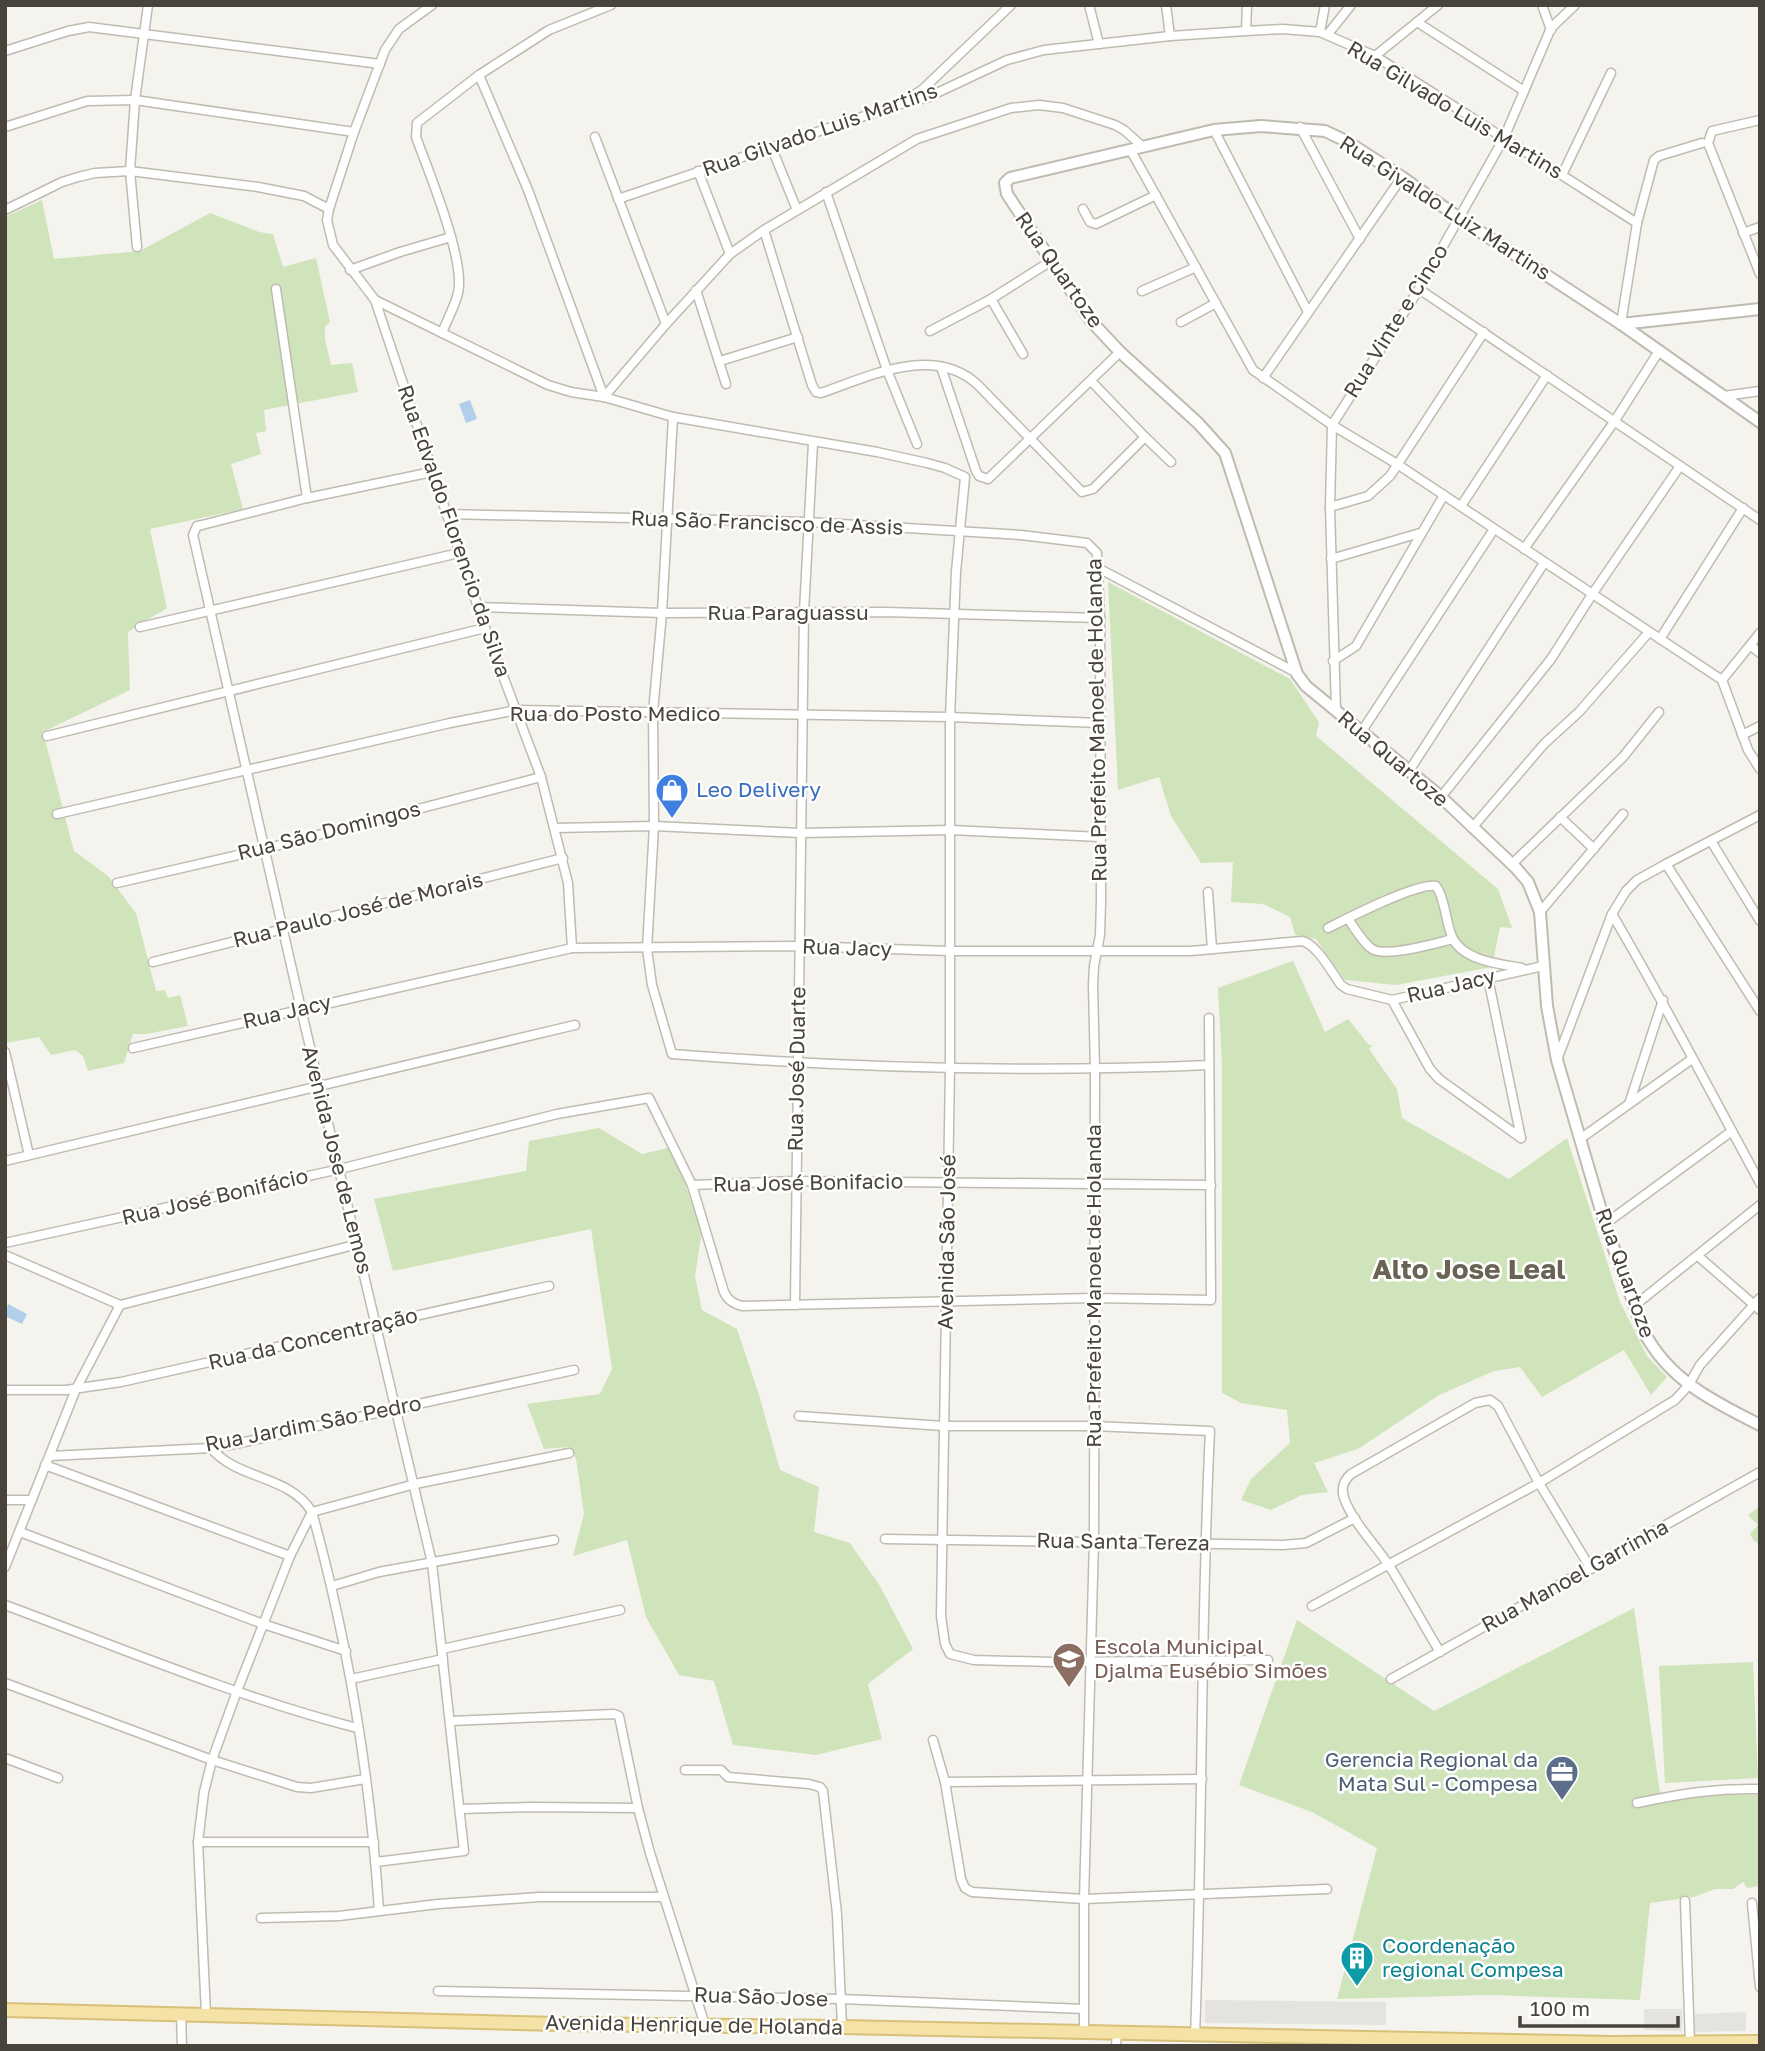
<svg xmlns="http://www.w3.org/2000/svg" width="1765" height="2051" viewBox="0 0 1765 2051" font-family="'Golos Text',sans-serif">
	<rect width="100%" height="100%" fill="#f5f3ed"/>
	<g fill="#cfe4bb">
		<polygon points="42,200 54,259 140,251 210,213 259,232 273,234 283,267 316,258 330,322 325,327 325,340 331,365 352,363 358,392 264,410 266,431 256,433 261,454 231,464 243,509 150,529 167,608 128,632 130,690 43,732 74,851 108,876 136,913 156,991 165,990 168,998 180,995 188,1026 146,1034 133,1034 124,1063 88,1071 83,1056 75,1050 51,1055 39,1037 5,1043 5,217"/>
		<polygon points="1108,582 1290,679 1319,722 1316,736 1498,889 1512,928 1500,927 1492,967 1396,985 1345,980 1316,939 1295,935 1290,917 1263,904 1231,902 1233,862 1201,863 1171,816 1159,777 1118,790"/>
		<polygon points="1293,961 1325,1032 1348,1019 1369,1045 1373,1045 1369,1049 1397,1089 1402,1118 1509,1179 1567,1138 1620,1302 1647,1356 1667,1377 1651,1395 1624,1350 1542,1397 1520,1367 1494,1371 1439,1395 1358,1449 1314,1463 1328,1492 1302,1495 1271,1510 1241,1500 1251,1479 1290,1443 1287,1410 1241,1403 1222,1393 1222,1065 1218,988"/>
		<polygon points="599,1128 642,1154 672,1147 702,1231 695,1276 702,1310 737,1329 759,1395 780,1470 819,1487 814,1532 850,1543 880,1586 913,1649 868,1684 882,1739 816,1755 733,1745 714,1681 679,1675 646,1617 627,1540 573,1556 584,1514 576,1459 568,1447 544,1449 527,1404 600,1394 612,1369 591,1229 393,1271 374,1199 526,1171 529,1141"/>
		<polygon points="1760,1506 1760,1545 1754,1541 1750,1534 1758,1525 1748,1515"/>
		<polygon points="1634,1608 1660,1793 1659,1803 1707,1794 1760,1795 1760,1886 1747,1888 1743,1882 1733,1889 1715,1889 1694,1897 1650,1903 1640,2000 1490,1995 1337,1999 1377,1848 1312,1812 1239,1785 1297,1620 1434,1711"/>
		<polygon points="1753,1662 1758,1778 1665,1783 1659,1666"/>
	</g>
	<g fill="#e4e3e0">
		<polygon points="1205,2000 1386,2002 1386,2025 1205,2023"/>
		<polygon points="1644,2009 1682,2009 1682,2031 1644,2030"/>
		<polygon points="1746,2012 1746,2031 1695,2032 1695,2014"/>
	</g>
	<g fill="#b1cfea">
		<polygon points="470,400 477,419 466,423 459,404"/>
		<polygon points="8,1304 27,1314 22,1324 5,1316"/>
	</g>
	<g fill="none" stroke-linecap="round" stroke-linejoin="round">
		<defs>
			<g id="minor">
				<polyline points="432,5 399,29 385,50 354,132 329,209 327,220 333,245 375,300 485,628 541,777 568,883 572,948"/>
				<polyline points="1089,5 1099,44"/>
				<polyline points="1166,5 1170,36"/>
				<polyline points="1542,5 1551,30"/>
				<polyline points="1417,22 1524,91"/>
				<polyline points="1246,31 1247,5"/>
				<polyline points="1320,32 1325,5"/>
				<polyline points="1328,34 1351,5"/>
				<polyline points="5,51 68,31 89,27 380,64"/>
				<polyline points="1375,56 1438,5"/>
				<polyline points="479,75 528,190 604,397"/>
				<polyline points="903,102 923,89 1011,5"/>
				<polyline points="1760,120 1712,131 1708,143 1760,274"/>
				<polyline points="5,127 87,101 135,100 354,132"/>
				<polyline points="1300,127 1360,239"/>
				<polyline points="1214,130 1308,312"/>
				<polyline points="595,137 666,324"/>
				<polyline points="771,146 797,210"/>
				<polyline points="1130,149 1253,370 1332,425 1397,464 1722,680 1748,750 1760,769"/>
				<polyline points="698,171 730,254"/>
				<polyline points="1562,175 1611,73"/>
				<polyline points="826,192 887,370 917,444"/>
				<polyline points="618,199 897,105 926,98 1007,60 1044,50 1170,36 1246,31 1283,29 1320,32 1375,56 1637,223"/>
				<polyline points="1083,209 1090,222 1096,224 1156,195"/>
				<polyline points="5,210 62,182 78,177 95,173 130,171 258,187 304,196 329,209"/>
				<path d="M764 230 812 385 816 392 821 393C870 376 934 344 978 385L1082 492 1093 489 1145 437 1091 381"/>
				<polyline points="1743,233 1760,227"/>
				<polyline points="137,247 130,171 135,100 148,5"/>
				<polyline points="350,270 400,252 451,237"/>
				<polyline points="276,289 307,498"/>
				<polyline points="1419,289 1760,520"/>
				<polyline points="696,290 726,384"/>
				<polyline points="1142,291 1196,267"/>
				<polyline points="991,299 1023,354"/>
				<polyline points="375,300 548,385 571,392 604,397 673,417 877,452 927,463 945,468 965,477 956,572 950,717 950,1066 941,1616 945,1644 950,1654 974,1660 1052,1662 1268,1660"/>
				<polyline points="1181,322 1216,303"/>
				<polyline points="1621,324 1637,223 1654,160 1659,156 1702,143"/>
				<polyline points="930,331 991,299 1051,261"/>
				<path d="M442 333C447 320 455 306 458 293 466 261 428 170 416 137L417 123 479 75 549 30 611 5"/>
				<polyline points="720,361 798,337"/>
				<polyline points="941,367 976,471 979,476 988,479 1120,352"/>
				<polyline points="1263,378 1402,177"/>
				<polyline points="1724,396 1760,391"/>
				<polyline points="604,397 666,324 730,254 764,230 917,139 1011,108 1039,105 1063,108 1115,125 1124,130 1142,146"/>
				<path d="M673 417 662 613 653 712 654 826 647 949 652 985 672 1054C851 1068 1031 1073 1209 1065"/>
				<polyline points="1145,437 1171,462"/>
				<polyline points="1461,506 1547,375"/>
				<polyline points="1330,507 1368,496 1390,476 1484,332"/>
				<polyline points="446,514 808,522 1021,535 1087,543 1097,553 1100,618 1101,901 1100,935 1094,966 1093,985 1095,1070 1094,1541 1084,1899 1084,2033"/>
				<polyline points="1524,549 1614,422 1659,351"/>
				<polyline points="1331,559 1420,533"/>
				<polyline points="1098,568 1297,673"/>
				<polyline points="477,607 662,613 886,612 1100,618"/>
				<polyline points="140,627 459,553"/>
				<polyline points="1660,639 1743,508"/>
				<polyline points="1751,646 1760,653"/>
				<polyline points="1333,661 1356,646 1444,495"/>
				<polyline points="1722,680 1760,633"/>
				<polyline points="1336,710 1330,507 1332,425 1419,289 1504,138 1551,28 1575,5"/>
				<polyline points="1362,731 1494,529"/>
				<polyline points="1742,735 1760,726"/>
				<polyline points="47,736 485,628"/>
				<polyline points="1409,771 1544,563"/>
				<polyline points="1441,797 1551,659 1593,593 1680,466"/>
				<polyline points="57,814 450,723 517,710 950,717 1100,723"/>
				<polyline points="1560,817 1594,849"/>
				<polyline points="555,828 654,826 801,833 951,830 1100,837"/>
				<polyline points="1472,828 1544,744 1579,712 1649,632"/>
				<polyline points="1711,841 1760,921"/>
				<polyline points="1512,864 1623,757 1659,712"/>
				<polyline points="1666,864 1760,1011"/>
				<polyline points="117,883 264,849 541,777"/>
				<polyline points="1208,892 1212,949"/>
				<polyline points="1540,912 1623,814"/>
				<path d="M1612 914C1664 1002 1711 1093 1760 1183"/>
				<path d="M1348 919C1355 928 1362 942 1372 949 1386 958 1436 943 1453 939"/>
				<path d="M1328 928C1348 918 1418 882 1436 886L1439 891C1446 906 1446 924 1453 939 1465 961 1500 964 1522 968"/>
				<polyline points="153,962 563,858"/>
				<polyline points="1488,978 1521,1138"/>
				<polyline points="1392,1000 1430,1069 1439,1079 1521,1138"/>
				<path d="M133 1048 572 948 800 946 949 951H1191L1302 941C1317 944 1332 973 1341 985L1347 989 1392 1000 1543 966"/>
				<polyline points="5,1052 29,1155"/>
				<polyline points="1557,1060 1612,914 1626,891 1637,880 1666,864 1760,815"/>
				<polyline points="1629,1104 1663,1000"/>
				<polyline points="1580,1139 1692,1059"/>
				<polyline points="5,1161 575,1025"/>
				<polyline points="692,1185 795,1181 1211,1185"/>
				<polyline points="1605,1224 1732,1131"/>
				<path d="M5 1243 340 1169 557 1114 649 1098 692 1185 724 1292C728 1300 732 1303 742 1306L1093 1298 1211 1300 1209 1018"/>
				<polyline points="5,1255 120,1305"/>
				<polyline points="1698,1256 1760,1310"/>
				<polyline points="120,1305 358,1244"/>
				<polyline points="795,1305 804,612 813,443"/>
				<polyline points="1634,1306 1760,1205"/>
				<polyline points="5,1390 66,1390 121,1382 549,1286"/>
				<path d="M799 1416 943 1426H1093L1210 1431C1200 1632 1203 1833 1195 2035"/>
				<path d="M211 1448C237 1480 290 1475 312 1512 348 1642 370 1776 379 1910"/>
				<polyline points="50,1456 211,1448 240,1443 574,1370"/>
				<polyline points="45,1465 290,1556"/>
				<polyline points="5,1500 32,1500"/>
				<polyline points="312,1512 415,1484 569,1453"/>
				<polyline points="20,1532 263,1624 346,1651"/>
				<polyline points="885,1539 1283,1545 1306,1543 1355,1518"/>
				<polyline points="5,1567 76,1389 120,1305"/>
				<polyline points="332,1586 379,1572 554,1540"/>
				<path d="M5 1605C121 1648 237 1697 357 1728"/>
				<polyline points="1312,1606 1539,1483 1675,1400 1688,1386 1700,1365 1760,1298"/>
				<polyline points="442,1649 620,1610"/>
				<path d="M1440 1652C1423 1624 1407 1594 1390 1567 1376 1545 1353 1523 1344 1498 1341 1488 1343 1481 1351 1474L1475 1403 1490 1400 1498 1406 1539 1483 1591 1569"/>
				<polyline points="351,1679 443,1659"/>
				<polyline points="1391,1679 1760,1472"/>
				<polyline points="5,1683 212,1760 297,1787 311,1788 365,1779"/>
				<polyline points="451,1721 614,1714 619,1716 638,1808 650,1853 705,2025"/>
				<polyline points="933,1740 945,1782 961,1879 965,1888 972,1892 1084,1899 1327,1889"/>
				<polyline points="5,1758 58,1778"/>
				<polyline points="685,1770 721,1770 728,1777 809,1784 820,1787 823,1791 837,1914 842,2027"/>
				<polyline points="945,1782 1202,1779"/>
				<path d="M1637 1803C1680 1794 1715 1788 1760 1789"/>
				<polyline points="461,1809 530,1807 638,1808"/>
				<polyline points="198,1842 374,1842"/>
				<polyline points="376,1862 464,1851 432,1563 301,1009 193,535 197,526 202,525 307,498 432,472"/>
				<polyline points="1685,1901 1690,2043"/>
				<polyline points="1752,1903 1760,1987"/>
				<polyline points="261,1918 339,1916 438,1904 539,1897 663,1897"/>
				<polyline points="438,1991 840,1999 1084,2009"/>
				<polyline points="181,2014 182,2046"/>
				<polyline points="206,2015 198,1842 204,1792 212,1760 237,1691 290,1556 312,1512"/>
				<polyline points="1116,2046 1117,2033"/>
			</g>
			<g id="tertiary">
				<polyline points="1621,324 1760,309"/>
				<path d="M1760 422 1621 324 1459 218 1402 177 1348 142 1325 131 1261 126 1214 130 1010 178 1005 183 1007 194 1091 321 1120 352 1198 423 1225 453 1297 674 1306 686 1441 797 1515 867 1528 882 1540 912 1547 1006 1557 1060 1605 1224 1644 1332C1669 1380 1714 1402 1760 1425"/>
			</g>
			<polyline id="primary" points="5,2010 558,2024 842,2027 1611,2043 1760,2042"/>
		</defs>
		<use href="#minor" stroke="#c0bbb0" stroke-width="11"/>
		<use href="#tertiary" stroke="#c0bbb0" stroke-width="14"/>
		<use href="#primary" stroke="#d8c078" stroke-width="16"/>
		<use href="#minor" stroke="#fff" stroke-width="8"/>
		<use href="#tertiary" stroke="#fff" stroke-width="10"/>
		<use href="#primary" stroke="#f4e2a7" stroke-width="12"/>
	</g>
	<defs>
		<symbol id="shop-pin" viewBox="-11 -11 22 30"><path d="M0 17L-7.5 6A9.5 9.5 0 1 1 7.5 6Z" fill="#3f7fe0" stroke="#fff"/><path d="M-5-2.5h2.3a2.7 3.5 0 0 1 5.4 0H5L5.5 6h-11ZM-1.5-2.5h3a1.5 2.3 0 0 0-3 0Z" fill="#fff"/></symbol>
		<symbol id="school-pin" viewBox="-11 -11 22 30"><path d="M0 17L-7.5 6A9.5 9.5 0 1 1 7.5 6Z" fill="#8d6e63" stroke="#fff"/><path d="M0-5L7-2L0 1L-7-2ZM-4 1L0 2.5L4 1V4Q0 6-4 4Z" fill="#fff"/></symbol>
		<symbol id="office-pin" viewBox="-11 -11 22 30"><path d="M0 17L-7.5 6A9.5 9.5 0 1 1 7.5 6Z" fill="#5c6f8a" stroke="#fff"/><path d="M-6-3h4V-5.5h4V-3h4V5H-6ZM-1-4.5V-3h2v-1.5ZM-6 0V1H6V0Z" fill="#fff"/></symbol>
		<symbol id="building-pin" viewBox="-11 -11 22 30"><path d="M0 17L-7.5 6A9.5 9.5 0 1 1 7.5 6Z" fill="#0f9aa8" stroke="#fff"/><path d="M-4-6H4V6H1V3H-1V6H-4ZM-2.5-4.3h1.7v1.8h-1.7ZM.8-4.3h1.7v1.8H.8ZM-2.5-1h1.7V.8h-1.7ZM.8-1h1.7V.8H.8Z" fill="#fff"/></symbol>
	</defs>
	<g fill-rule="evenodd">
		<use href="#shop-pin" x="653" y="771" width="38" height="52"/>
		<use href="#school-pin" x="1050" y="1640" width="38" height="52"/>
		<use href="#office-pin" x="1543" y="1753" width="38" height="52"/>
		<use href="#building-pin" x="1338" y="1939" width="38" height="52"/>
	</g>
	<g text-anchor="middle" stroke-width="5" stroke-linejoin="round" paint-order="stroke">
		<g font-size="21" fill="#49443b" stroke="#fff">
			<text transform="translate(1455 110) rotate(31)" y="7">Rua Gilvado Luis Martins</text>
			<text transform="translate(820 130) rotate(-19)" y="7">Rua Gilvado Luis Martins</text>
			<text transform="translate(1445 208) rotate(33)" y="7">Rua Givaldo Luiz Martins</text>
			<text transform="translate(1059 270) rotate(55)" y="7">Rua Quartoze</text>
			<text transform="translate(1396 321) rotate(-58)" y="7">Rua Vinte e Cinco</text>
			<text transform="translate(767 523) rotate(2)" y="7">Rua São Francisco de Assis</text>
			<text transform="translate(454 531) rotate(71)" y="7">Rua Edvaldo Florencio da Silva</text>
			<text x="788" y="620">Rua Paraguassu</text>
			<text x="615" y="721">Rua do Posto Medico</text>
			<text transform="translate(1097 720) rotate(-91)" y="7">Rua Prefeito Manoel de Holanda</text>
			<text transform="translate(1393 759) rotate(40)" y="7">Rua Quartoze</text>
			<text transform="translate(329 831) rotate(-14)" y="7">Rua São Domingos</text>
			<text transform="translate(358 910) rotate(-14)" y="7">Rua Paulo José de Morais</text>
			<text transform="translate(847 948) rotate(2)" y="7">Rua Jacy</text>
			<text transform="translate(1451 986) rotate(-13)" y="7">Rua Jacy</text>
			<text transform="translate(287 1012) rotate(-13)" y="7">Rua Jacy</text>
			<text transform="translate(797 1069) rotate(-89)" y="7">Rua José Duarte</text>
			<text transform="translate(337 1160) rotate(76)" y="7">Avenida Jose de Lemos</text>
			<text transform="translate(808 1183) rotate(-1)" y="7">Rua José Bonifacio</text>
			<text transform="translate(215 1197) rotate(-13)" y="7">Rua José Bonifácio</text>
			<text transform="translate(947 1242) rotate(-89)" y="7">Avenida São José</text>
			<text transform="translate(1625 1273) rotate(70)" y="7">Rua Quartoze</text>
			<text transform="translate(1094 1286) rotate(-90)" y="7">Rua Prefeito Manoel de Holanda</text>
			<text transform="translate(313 1339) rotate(-13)" y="7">Rua da Concentração</text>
			<text transform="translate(313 1424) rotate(-11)" y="7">Rua Jardim São Pedro</text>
			<text transform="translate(1123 1542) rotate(1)" y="7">Rua Santa Tereza</text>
			<text transform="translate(1575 1576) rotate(-29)" y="7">Rua Manoel Garrinha</text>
			<text transform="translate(761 1997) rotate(2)" y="7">Rua São Jose</text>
			<text transform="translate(694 2025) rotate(1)" y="7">Avenida Henrique de Holanda</text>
		</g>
		<g font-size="21" fill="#366cbe" stroke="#fff" text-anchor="start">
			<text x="696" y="797">Leo Delivery</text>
		</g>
		<g font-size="21" fill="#785e54" stroke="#fff" text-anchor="start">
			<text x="1094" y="1654">Escola Municipal<tspan x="1094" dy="24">Djalma Eusébio Simões</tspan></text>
		</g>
		<g font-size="21" fill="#4e5e75" stroke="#fff" text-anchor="end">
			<text x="1538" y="1767">Gerencia Regional da<tspan x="1538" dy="24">Mata Sul - Compesa</tspan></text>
		</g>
		<g font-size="21" fill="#0d838f" stroke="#fff" text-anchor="start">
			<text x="1382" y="1953">Coordenação<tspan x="1382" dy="24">regional Compesa</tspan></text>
		</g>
		<g font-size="28" font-weight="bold" fill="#6a6253" stroke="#fff">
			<text x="1469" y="1279">Alto Jose Leal</text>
		</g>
	</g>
	<rect width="1765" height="2051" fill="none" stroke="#49443b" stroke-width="14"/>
	<path d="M1520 2016v10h158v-10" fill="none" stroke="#49443b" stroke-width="3.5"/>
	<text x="1530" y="2016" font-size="21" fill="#49443b" stroke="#ffffff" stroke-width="5" paint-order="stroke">100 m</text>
</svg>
